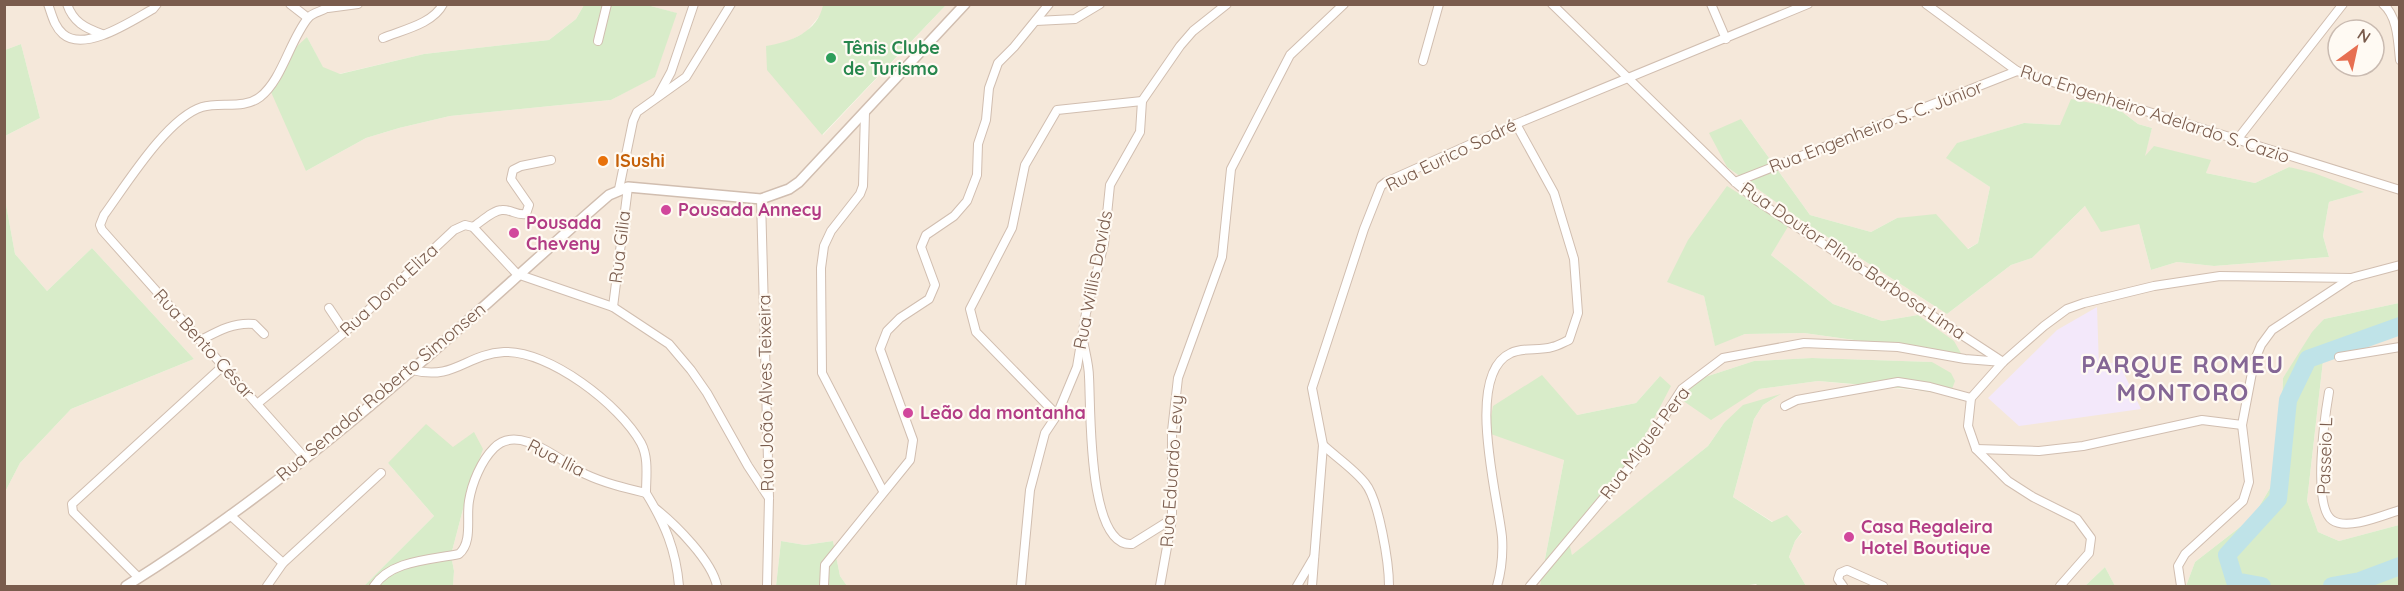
<svg xmlns="http://www.w3.org/2000/svg" width="2404" height="591" viewBox="0 0 2404 591" font-family="Quicksand,sans-serif">
	<rect width="100%" height="100%" fill="#fdf6ec"/>
	<g fill="#f5e8da" fill-rule="evenodd">
		<path d="M5 5H584L576 19 549 40 424 54 339 74 323 68 307 37 306 171 366 138 399 128 450 116 611 100 655 76 676 13 647 5H823L822 13 806 32 787 42 766 47 823 135 946 5H2399V303L2324 319 2283 378 2279 473 2253 517 2195 562 2186 586H2115L2105 567 2085 586H1806L1789 557 1795 541 1802 533 1773 522 1733 497 1754 419 1763 405 1778 396 1724 423 1708 446 1572 556 1568 537 1660 376 1636 403 1577 415 1564 460 1540 585 1537 586H847L840 576 833 541 805 545 781 541 776 586H453L454 571 451 555 468 490 453 447 388 463 434 516 364 586H5V492L20 463 71 409 194 359 92 248 47 291 15 254 5 199V136L40 118 21 44 5 50ZM2338 30H2374V66H2338ZM2117 108 2138 124 2152 128 2144 157 2210 160 2206 173 2255 183 2289 167 2363 192 2329 202 2323 236 2329 257 2214 266 2177 262 2151 270 2139 224 2085 206 2032 258 2011 265 1947 314 1801 220 1727 167 1741 119 1810 215 1871 232 1897 218 1967 249 1978 243 1990 187 1947 158 1958 143 2024 123 2060 125ZM1788 225 1771 255 1833 304 1882 321 1918 315 1961 355 1804 333 1745 334 1715 345 1704 296 1668 281ZM1812 358 1932 362 1944 393 1818 381 1759 389 1702 378 1754 361Z"/>
		<polygon points="2399,331 2399,525 2339,541 2318,532 2307,501 2324,352 2354,336"/>
	</g>
	<polygon fill="#f3e8fa" points="2097,307 2099,367 2118,361 2141,409 2019,426 1988,398 2057,330"/>
	<g fill="#d8ecc9">
		<polygon points="584,5 647,5 677,13 655,77 611,100 450,116 399,128 366,138 306,171 271,92 294,49 307,37 323,67 340,74 424,54 549,40 576,19"/>
		<path d="M823 5H946L822 135 767 70 766 46C790 42 818 32 823 5Z"/>
		<polygon points="21,44 40,118 5,136 5,50"/>
		<polygon points="2071,99 2117,108 2138,124 2152,128 2145,156 2154,146 2211,160 2206,173 2255,183 2289,167 2314,173 2364,192 2329,202 2323,236 2329,257 2214,266 2177,262 2151,270 2139,224 2101,232 2085,206 2032,258 2011,265 1947,314 1801,220 1727,167 1709,133 1741,119 1810,215 1871,232 1897,218 1936,214 1968,249 1978,243 1990,187 1946,158 1957,143 2024,123 2060,125"/>
		<polygon points="1727,186 1789,225 1771,255 1833,304 1882,321 1918,315 1954,341 1962,355 1804,333 1745,334 1715,346 1704,296 1667,282 1688,240"/>
		<polygon points="5,199 15,254 47,291 92,248 194,359 71,409 20,463 5,492"/>
		<polygon points="2399,303 2399,331 2354,336 2324,352 2307,501 2318,532 2339,541 2399,525 2399,586 2186,586 2195,562 2253,517 2279,473 2283,378 2312,332 2324,319"/>
		<polygon points="1812,358 1932,362 1951,373 1955,381 1952,389 1944,393 1936,393 1911,389 1818,381 1759,389 1711,420 1679,398 1702,378 1754,361"/>
		<polygon points="1542,375 1577,415 1636,403 1660,376 1671,386 1638,449 1568,537 1572,555 1708,446 1724,423 1743,405 1781,394 1763,405 1754,419 1733,497 1772,522 1787,515 1802,532 1795,541 1789,557 1806,586 1758,586 1756,584 1742,586 1537,586 1540,585 1564,460 1488,433 1493,406"/>
		<polygon points="426,424 453,447 474,432 483,449 468,490 451,555 454,571 453,586 364,586 434,516 388,463"/>
		<polygon points="781,541 805,545 833,541 840,576 847,586 776,586"/>
		<polygon points="2105,567 2115,586 2085,586"/>
	</g>
	<g fill="none" stroke-linecap="round" stroke-linejoin="round">
		<g stroke="#bfe3e8" stroke-width="18">
			<polyline points="2262,586 2235,581 2227,555 2278,499 2288,400 2308,359 2400,326"/>
			<polyline points="2332,586 2360,581 2400,566"/>
		</g>
		<defs>
			<g id="minor">
				<path d="M48 4C52 15 54 26 63 34 85 53 133 20 153 9L157 4"/>
				<path d="M67 4C73 22 85 28 102 34"/>
				<polyline points="290,4 308,18"/>
				<polyline points="1552,4 1735,182 1756,200 2000,360"/>
				<polyline points="1711,4 1726,39"/>
				<polyline points="1926,4 2017,71 2400,190"/>
				<path d="M2383 4C2398 17 2398 42 2400 60"/>
				<polyline points="328,8 358,4"/>
				<polyline points="1036,21 1075,19 1100,4"/>
				<path d="M383 38C402 30 433 24 443 4"/>
				<polyline points="598,41 607,4"/>
				<polyline points="1423,61 1439,4"/>
				<polyline points="658,96 671,72 694,4"/>
				<polyline points="865,112 863,186 860,194 831,231 824,246 821,268 822,373 883,491"/>
				<polyline points="2236,141 2343,4"/>
				<polyline points="1735,182 2017,71"/>
				<polyline points="619,189 633,121 637,112 686,77 731,4"/>
				<polyline points="761,199 769,498 767,586"/>
				<path d="M473 227C481 222 493 210 502 210 511 209 517 216 526 214L529 205 511 179 513 170 521 166 551 160"/>
				<polyline points="613,307 628,187"/>
				<polyline points="329,308 345,332"/>
				<path d="M201 340C218 331 234 322 254 324L264 334"/>
				<path d="M1083 340C1085 352 1089 365 1089 377 1091 407 1087 548 1132 544L1172 519"/>
				<polyline points="2339,357 2400,347"/>
				<path d="M412 370C455 381 466 354 504 352 549 350 620 405 641 443 649 458 646 477 646 493"/>
				<path d="M2329 392C2325 415 2312 506 2332 520 2347 531 2384 515 2400 510"/>
				<polyline points="257,404 345,332 454,230 465,225 473,227 517,274 613,307 669,344 691,370 707,393 748,466 769,498"/>
				<polyline points="1785,406 1797,400 1898,382 1930,387 1971,398"/>
				<polyline points="1057,415 976,332 970,309 1012,228 1025,165 1057,110 1142,101"/>
				<path d="M1323 445C1336 457 1354 469 1365 483 1379 500 1389 563 1389 586"/>
				<polyline points="1976,449 2039,451 2083,446 2202,420 2242,425"/>
				<path d="M305 458 102 230 100 225 104 215C126 185 167 118 202 107 220 101 243 110 260 97 282 80 290 40 308 18 314 11 325 12 331 4"/>
				<path d="M646 493C665 524 676 550 679 586"/>
				<path d="M656 509C676 525 712 561 717 586"/>
				<polyline points="230,515 283,563"/>
				<polyline points="139,578 73,512 72,504 223,366"/>
				<polyline points="267,586 283,563 381,473"/>
				<path d="M374 586C391 560 431 560 459 554 473 542 466 517 469 501 472 483 481 461 494 448 519 422 562 463 585 474 604 483 625 488 646 493"/>
				<polyline points="824,586 825,565 910,460 913,440 880,349 887,331 900,318 929,299 935,285 921,247 926,235 954,216 967,201 977,175 978,144 986,120 989,88 998,63 1014,47 1049,4"/>
				<polyline points="1021,586 1030,490 1045,433 1057,415 1077,367 1086,313 1104,244 1110,185 1140,132 1142,101 1180,46 1193,31 1227,4"/>
				<polyline points="1160,586 1172,519 1172,431 1178,378 1222,257 1231,169 1290,55 1344,4"/>
				<polyline points="1297,586 1314,557"/>
				<polyline points="1312,586 1323,445 1312,388 1364,229 1381,186 1386,182 1516,124 1808,4"/>
				<path d="M1497 586C1501 572 1503 552 1502 537 1498 497 1464 374 1511 353 1523 347 1540 351 1552 347 1558 346 1564 342 1569 340L1578 313 1574 259 1554 193 1516 124"/>
				<polyline points="1530,586 1638,457 1682,389 1723,358 1804,343 1898,347 1965,359 2003,362"/>
				<polyline points="1843,586 1838,579 1840,573 1847,570 1883,586"/>
				<polyline points="2060,586 2089,553 2091,538 2077,519 2033,497 2008,481 1976,449 1968,426 1971,398 2003,362 2044,326 2067,309 2084,303 2154,286 2220,276 2351,278"/>
				<polyline points="2181,586 2178,566 2185,554 2243,501 2249,482 2242,425 2254,362 2261,345 2272,330 2351,278 2400,265"/>
			</g>
			<path id="tertiary" d="M126 586C227 523 322 448 412 370 479 312 543 252 609 195L628 187 761 199 789 189 799 182 965 4"/>
		</defs>
		<use href="#minor" stroke="#d1beb0" stroke-width="10"/>
		<use href="#tertiary" stroke="#d1beb0" stroke-width="12"/>
		<use href="#minor" stroke="#fff" stroke-width="8"/>
		<use href="#tertiary" stroke="#fff" stroke-width="9"/>
	</g>
	<circle fill="#2e9e5b" stroke="#fffaf3" stroke-width="2" cx="831" cy="58" r="6"/>
	<circle fill="#e8710a" stroke="#fffaf3" stroke-width="2" cx="603" cy="161" r="6"/>
	<g fill="#d1479c" stroke="#fffaf3" stroke-width="2">
		<circle cx="666" cy="210" r="6"/>
		<circle cx="514" cy="233" r="6"/>
		<circle cx="908" cy="413" r="6"/>
		<circle cx="1849" cy="537" r="6"/>
	</g>
	<g text-anchor="middle" stroke-width="4.5" stroke-linejoin="round" paint-order="stroke">
		<g font-size="18" font-weight="bold" fill="#27864d" stroke="#fffaf3" text-anchor="start">
			<text x="843" y="54">Tênis Clube<tspan x="843" dy="21">de Turismo</tspan></text>
		</g>
		<g font-size="18" fill="#7a5c4d" stroke="#fffaf3">
			<text transform="translate(2155 114) rotate(18)" y="6">Rua Engenheiro Adelardo S. Cazio</text>
			<text transform="translate(1876 127) rotate(-21)" y="6">Rua Engenheiro S. C. Júnior</text>
			<text transform="translate(1451 155) rotate(-26)" y="6">Rua Eurico Sodré</text>
			<text transform="translate(620 247) rotate(-83)" y="6">Rua Gilia</text>
			<text transform="translate(1853 261) rotate(34)" y="6">Rua Doutor Plínio Barbosa Lima</text>
			<text transform="translate(1093 280) rotate(-79)" y="6">Rua Willis Davids</text>
			<text transform="translate(389 290) rotate(-43)" y="6">Rua Dona Eliza</text>
			<text transform="translate(204 344) rotate(48)" y="6">Rua Bento César</text>
			<text transform="translate(381 392) rotate(-40)" y="6">Rua Senador Roberto Simonsen</text>
			<text transform="translate(766 393) rotate(-91)" y="6">Rua João Alves Teixeira</text>
			<text transform="translate(1645 443) rotate(-53)" y="6">Rua Miguel Pera</text>
			<text transform="translate(2325 456) rotate(-88)" y="6">Passeio L</text>
			<text transform="translate(556 458) rotate(27)" y="6">Rua Ilia</text>
			<text transform="translate(1172 471) rotate(-86)" y="6">Rua Eduardo Levy</text>
		</g>
		<g font-size="18" font-weight="bold" fill="#c56008" stroke="#fffaf3" text-anchor="start">
			<text x="615" y="167">ISushi</text>
		</g>
		<g font-size="18" font-weight="bold" fill="#b23c85" stroke="#fffaf3" text-anchor="start">
			<text x="678" y="216">Pousada Annecy</text>
			<text x="526" y="229">Pousada<tspan x="526" dy="21">Cheveny</tspan></text>
			<text x="920" y="419">Leão da montanha</text>
			<text x="1861" y="533">Casa Regaleira<tspan x="1861" dy="21">Hotel Boutique</tspan></text>
		</g>
		<g font-size="24" font-weight="bold" letter-spacing="1.5" fill="#846695" stroke="#fffaf3">
			<text x="2183" y="373">PARQUE ROMEU<tspan x="2183" dy="28">MONTORO</tspan></text>
		</g>
	</g>
	<rect width="2404" height="591" fill="none" stroke="#7a5c4d" stroke-width="12"/>
	<g transform="translate(2356 48) rotate(33)"><circle r="28" fill="#fffaf3" stroke="#cabbb1" stroke-width="1.5"/>
	<path d="M0-4.5L10 22L0 15L-10 22Z" fill="#e76f51"/>
	<text y="-9" font-size="16" font-weight="bold" text-anchor="middle" fill="#7a5c4d">N</text>
	</g>
</svg>
